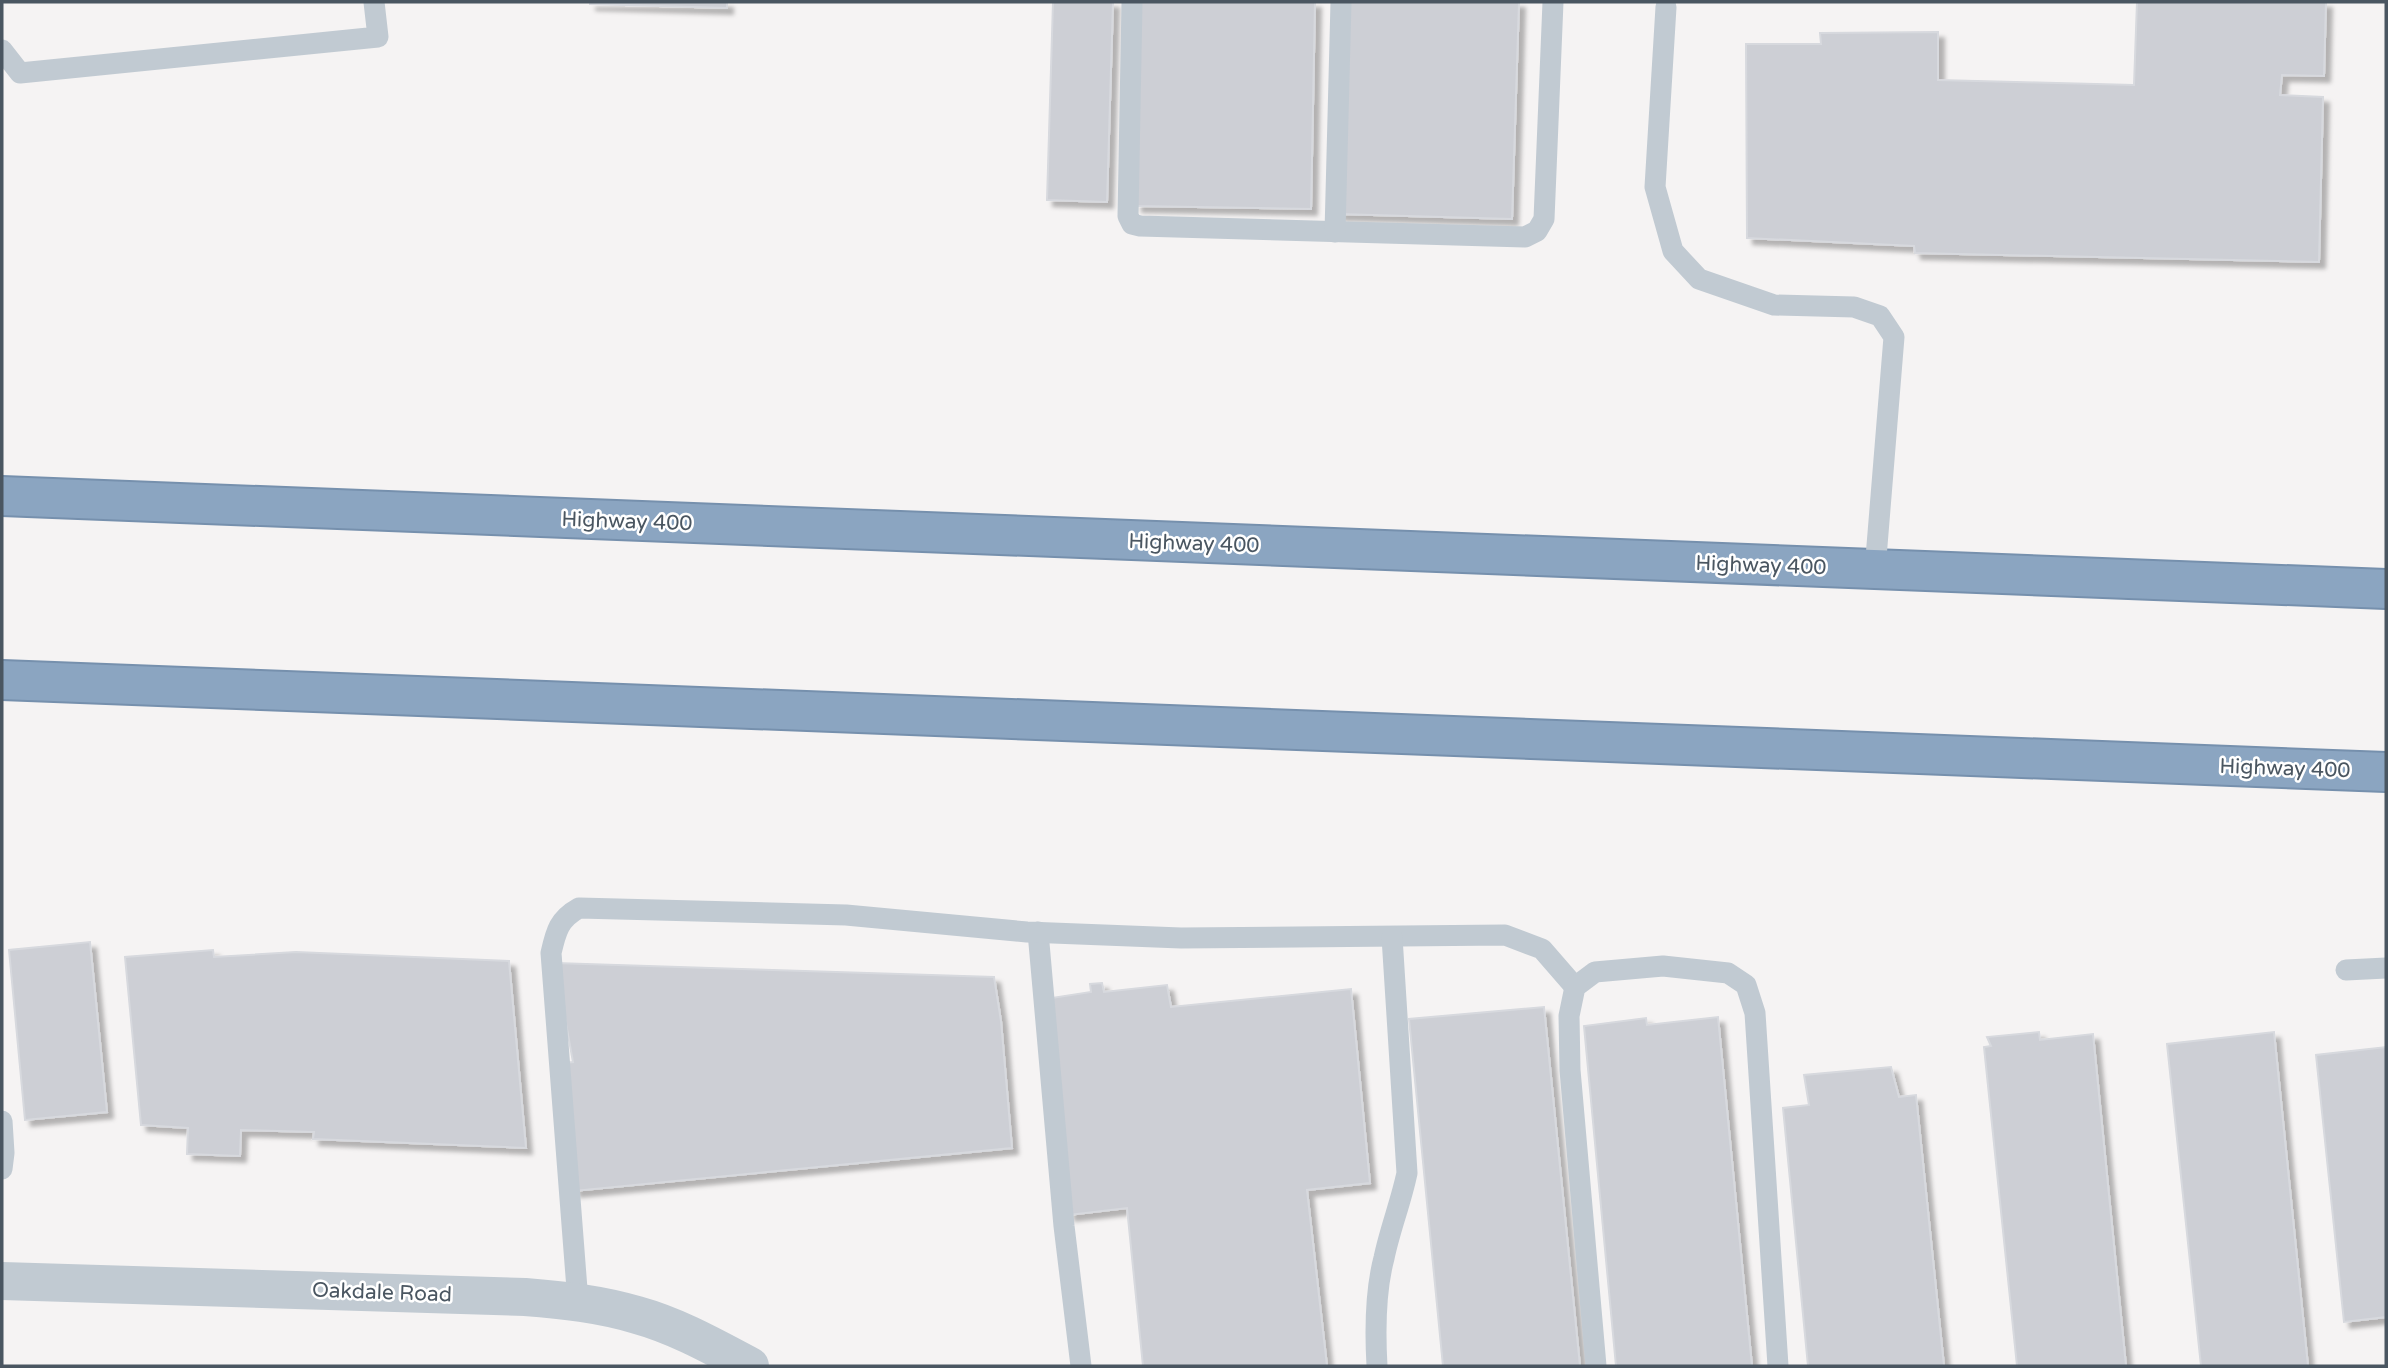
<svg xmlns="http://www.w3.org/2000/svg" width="2388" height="1368" viewBox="0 0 2388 1368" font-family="'Varela Round',sans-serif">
	<defs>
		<filter id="shadow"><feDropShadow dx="6" dy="6" stdDeviation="2" flood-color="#0004"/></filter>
	</defs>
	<rect width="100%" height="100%" fill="#f5f3f3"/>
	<g fill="#cdcfd5" stroke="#d7d9de" stroke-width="2" filter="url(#shadow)">
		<polygon points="590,2 727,2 727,8 590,4"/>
		<polygon points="1053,2 1113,2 1107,202 1047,200"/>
		<polygon points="1140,2 1315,2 1311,209 1136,206"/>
		<polygon points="1345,2 1519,2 1512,219 1338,214"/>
		<polygon points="2137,2 2326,2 2324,76 2282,75 2280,95 2323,97 2319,262 1915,253 1914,246 1747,238 1746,44 1821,44 1820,33 1938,32 1938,80 2134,85"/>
		<polygon points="90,942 107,1112 25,1120 9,950"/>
		<polygon points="213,950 214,957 296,952 509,961 526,1148 313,1139 314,1132 241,1130 240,1156 187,1154 188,1128 141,1125 125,957"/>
		<polygon points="555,963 994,977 1001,1021 1012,1148 574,1191 564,1063 573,1062"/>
		<polygon points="1102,983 1104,992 1167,985 1171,1007 1351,989 1370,1183 1307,1190 1327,1366 1143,1366 1127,1208 1069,1215 1045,999 1091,992 1090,984"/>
		<polygon points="1544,1007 1580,1366 1443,1366 1409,1019"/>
		<polygon points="1718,1017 1752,1366 1616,1366 1584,1026 1646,1018 1647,1025"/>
		<polygon points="2039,1032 2040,1040 2093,1034 2126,1366 2017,1366 1984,1047 1991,1046 1987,1037"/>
		<polygon points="2274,1032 2308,1366 2201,1366 2167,1044"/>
		<polygon points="2386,1047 2386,1317 2344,1322 2316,1055"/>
		<polygon points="1891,1067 1899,1097 1916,1095 1944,1366 1808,1366 1783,1108 1809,1105 1804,1075"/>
	</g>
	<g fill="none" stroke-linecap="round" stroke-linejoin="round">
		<defs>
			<g id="motorway">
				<polyline points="2,496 2386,589"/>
				<polyline points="2,680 2386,772"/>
			</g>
		</defs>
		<use href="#motorway" stroke="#7690ad" stroke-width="42"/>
		<g stroke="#c1cad2" stroke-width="21">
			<polyline points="1132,2 1128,216 1132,224 1140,226 1525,237 1537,231 1544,219 1553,2"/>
			<polyline points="1666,7 1655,187 1673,251 1699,279 1774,305 1854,307 1880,316 1894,337 1875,570"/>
			<polyline points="2,50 20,73 378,37 374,2"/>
			<polyline points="1335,232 1341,2"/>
			<polyline points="1038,932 1064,1226 1081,1366"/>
			<polyline points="2346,970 2386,968"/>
			<polyline points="2,1121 4,1153 2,1169"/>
			<path d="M578 1302 551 953C556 931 559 919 579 908L846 915 1027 932 1181 938 1505 935 1542 949 1575 987"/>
			<path d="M1377 1366C1375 1331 1375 1292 1384 1258 1390 1229 1401 1202 1407 1173L1392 937"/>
			<polyline points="1596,1366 1570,1070 1569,1016 1575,987 1595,972 1663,966 1728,973 1746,985 1755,1013 1778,1366"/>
		</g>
		<path stroke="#c1cad2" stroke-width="38" d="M2 1281 525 1297C563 1300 600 1304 637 1315 677 1326 714 1347 750 1366"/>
		<use href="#motorway" stroke="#8ba5c1" stroke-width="38"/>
	</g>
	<g text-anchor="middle" stroke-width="5" stroke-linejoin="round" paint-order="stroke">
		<g font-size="21" fill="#4a5661" stroke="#fff">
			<text transform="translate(627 521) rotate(2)" y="7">Highway 400</text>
			<text transform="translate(1194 543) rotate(2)" y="7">Highway 400</text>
			<text transform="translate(1761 565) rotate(2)" y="7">Highway 400</text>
			<text transform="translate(2285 768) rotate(2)" y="7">Highway 400</text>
			<text transform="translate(382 1292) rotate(2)" y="7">Oakdale Road</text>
		</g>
	</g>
	<rect width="2388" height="1368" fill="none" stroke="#4a5661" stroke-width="7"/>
</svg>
